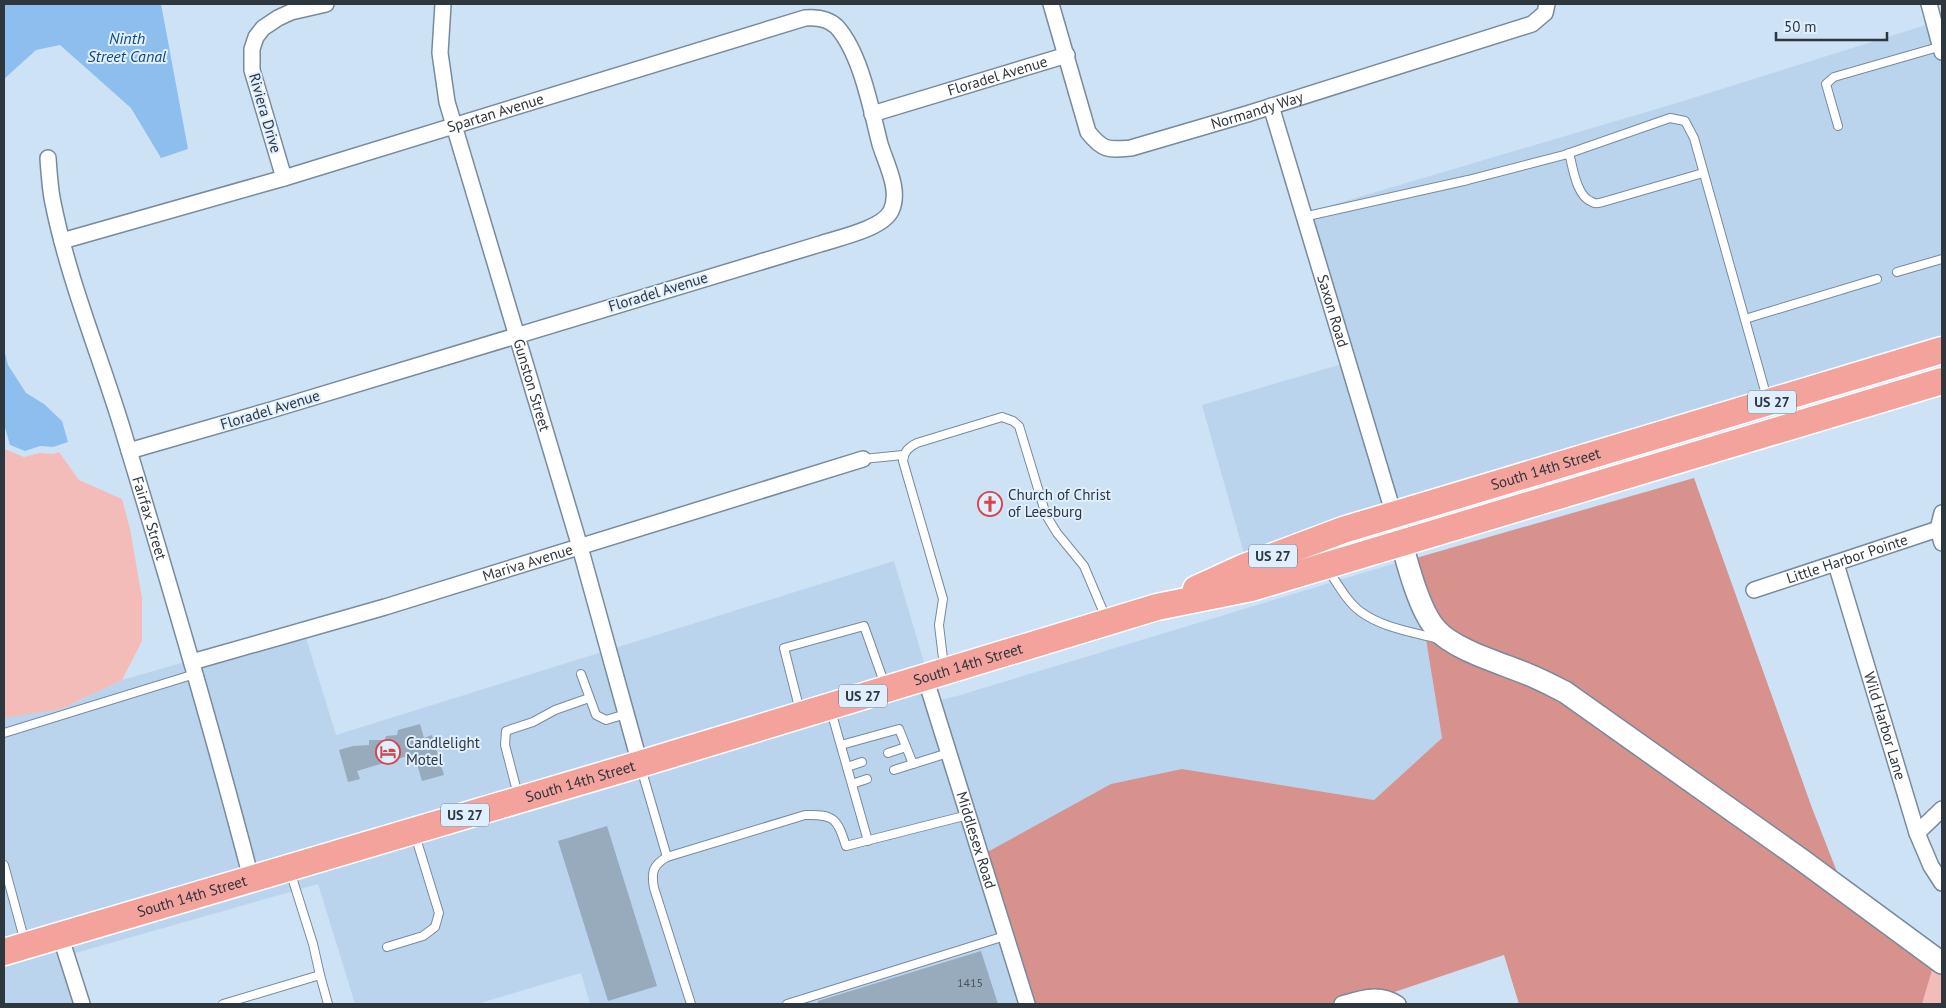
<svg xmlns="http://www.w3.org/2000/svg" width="1946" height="1008" viewBox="0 0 1946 1008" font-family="'PT Sans',sans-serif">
	<rect width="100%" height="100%" fill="#cee2f6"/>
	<g fill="#bbd4ed">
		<polygon points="1942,20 1942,340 1245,557 1202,405 1349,362 1305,213 1680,102"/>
		<polygon points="894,561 926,669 4,944 4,717 61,709 122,680 303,628 336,735"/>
		<polygon points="1399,562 1424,627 1442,738 1374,800 1182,769 1026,1004 590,1004 581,973 477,1004 355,1004 318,884 65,956 79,1004 4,1004 4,960 931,683 936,701 957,696"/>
	</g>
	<g fill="#f3bcb8">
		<polygon points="4,449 24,457 40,453 53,454 59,452 79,480 122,499 130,529 142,598 142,641 122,680 61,709 4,718"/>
		<polygon points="1933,967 1942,974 1942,1004 1922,1004"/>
	</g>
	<g fill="#d7928d">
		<polygon points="1694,478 1812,808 1839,877 1457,636 1443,625 1429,600 1416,558"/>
		<polygon points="1424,627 1442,645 1441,647 1560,698 1933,967 1922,1004 1519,1004 1504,955 1359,1004 1026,1004 982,855 1111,784 1182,769 1374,800 1442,738"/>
	</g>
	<g fill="#8dbeed">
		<polygon points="4,4 161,4 188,149 161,158 131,108 60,45 36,50 4,79"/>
		<polygon points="4,349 8,365 26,393 44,404 62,421 68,442 53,447 40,446 25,451 10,445 4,424"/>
	</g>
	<g fill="#98abbd">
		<polygon points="420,724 424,738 432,735 444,775 422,781 414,754 357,771 360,779 348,782 339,750 353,746 369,745 369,740 385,740 386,736 397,735 398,730"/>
		<polygon points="607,826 657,986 608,1001 558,841"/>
		<polygon points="981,951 998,1004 818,1004 818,1001"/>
	</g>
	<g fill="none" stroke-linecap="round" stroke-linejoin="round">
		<defs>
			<g id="lane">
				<polyline points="1838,126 1826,84 1834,77 1942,46"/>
				<path d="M1569 153C1573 167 1576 196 1592 202 1595 204 1600 203 1603 202L1703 173"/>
				<polyline points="1303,217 1468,180 1564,155 1670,118 1685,121 1694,138 1767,398"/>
				<polyline points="1897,272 1942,259"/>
				<polyline points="1745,319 1877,279"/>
				<polyline points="863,459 903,455"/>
				<path d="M1328 570C1338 584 1347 602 1361 612 1383 628 1413 632 1438 639"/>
				<path d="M944 667 939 625 943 599 903 461C904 451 909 447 917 443L1002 417 1013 421 1019 426 1046 515 1057 533 1084 566 1106 618"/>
				<polyline points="581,674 596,715 606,720 626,714"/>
				<polyline points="800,711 784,648 864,626 885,685"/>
				<polyline points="831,711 868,841"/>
				<polyline points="4,733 195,674"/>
				<polyline points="841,745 899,729 913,764 948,753"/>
				<polyline points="888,753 906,747"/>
				<polyline points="847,767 862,762"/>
				<path d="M641 768 667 857C653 865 651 872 654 888L691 1004"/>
				<polyline points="894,770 913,764"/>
				<polyline points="852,784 867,779"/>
				<polyline points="518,795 505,745 506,731 533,722 555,710 589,698"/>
				<path d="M667 857 805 815C835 814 837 819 846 846L968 815"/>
				<polyline points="4,865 25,942"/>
				<polyline points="290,871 313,944 320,975"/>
				<polyline points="387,947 423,936 435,927 439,913 415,835"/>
				<polyline points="223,1004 320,975 328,1004"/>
				<polyline points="787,1004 1005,936"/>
			</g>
			<g id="street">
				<path id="s1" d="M443 4 440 53 447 102 580 547 640 764"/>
				<path id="s2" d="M1051 4 1088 132C1103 151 1109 150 1131 148L1247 114 1532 24 1545 13 1547 4"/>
				<polyline points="1929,4 1942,52"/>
				<path id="s3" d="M1271 106 1394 515"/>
				<path id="s4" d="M872 114 1067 55"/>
				<path id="s5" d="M48 158C49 173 50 189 53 203 69 282 100 355 123 431 168 579 212 728 251 878"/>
				<polyline points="284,178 252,70 252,49 256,37 263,28 278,18 291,12 326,4"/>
				<path id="s6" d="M62 241 284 178 805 18C816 17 828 18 837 27 861 54 871 109 880 144 886 164 901 190 891 211 882 229 838 238 820 244L271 410 129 451"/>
				<polyline points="1942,513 1938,529 1942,543"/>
				<path id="s7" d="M1836 564 1917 833 1931 866 1942 883"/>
				<path id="s8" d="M1754 590 1938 529"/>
				<path id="s9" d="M192 662 385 607 863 459"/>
				<path id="s10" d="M925 677 1027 1004"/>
				<polyline points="1917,833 1942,809"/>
				<polyline points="60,935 82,1004"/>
				<path d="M1342 1004C1362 998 1379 992 1398 1004"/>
			</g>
			<path id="secondary" d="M1394 515C1403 545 1416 607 1436 629 1454 650 1501 663 1527 674 1540 679 1553 686 1565 692L1802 860 1942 963"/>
			<g id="highway">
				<path id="s11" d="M1196 589 1242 568 1343 530 1942 350"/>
				<path id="s12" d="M4 952 640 764 1157 607 1251 588 1942 381"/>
			</g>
		</defs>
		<use href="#lane" stroke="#788a9c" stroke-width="10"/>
		<use href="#street" stroke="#788a9c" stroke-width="18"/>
		<use href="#secondary" stroke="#788a9c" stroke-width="24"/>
		<use href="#highway" stroke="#fff" stroke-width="29"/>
		<use href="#lane" stroke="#fff" stroke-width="8"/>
		<use href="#street" stroke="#fff" stroke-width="15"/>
		<use href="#secondary" stroke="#fff" stroke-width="21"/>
		<use href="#highway" stroke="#f3a29c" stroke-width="26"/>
	</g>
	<defs>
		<symbol id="church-ring" viewBox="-11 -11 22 22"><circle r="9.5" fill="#dfefff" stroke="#d54648" stroke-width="1.5"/><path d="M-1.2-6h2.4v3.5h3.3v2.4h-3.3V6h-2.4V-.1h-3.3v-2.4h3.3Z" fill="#d54648"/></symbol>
		<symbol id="hotel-ring" viewBox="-11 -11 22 22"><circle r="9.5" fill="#dfefff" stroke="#d54648" stroke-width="1.5"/><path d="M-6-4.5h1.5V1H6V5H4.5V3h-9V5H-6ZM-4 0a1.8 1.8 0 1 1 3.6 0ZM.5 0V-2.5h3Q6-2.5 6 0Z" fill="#d54648"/></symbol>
	</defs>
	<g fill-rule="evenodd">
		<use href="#church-ring" x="976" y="490" width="28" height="28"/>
		<use href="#hotel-ring" x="374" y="738" width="28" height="28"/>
	</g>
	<g text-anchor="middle" stroke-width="4" stroke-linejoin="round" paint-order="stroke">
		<g font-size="12" fill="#48535e">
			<text x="970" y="987">1415</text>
		</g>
		<g fill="#dfefff" stroke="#636e78" stroke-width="1">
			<rect x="1748" y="390.5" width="48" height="23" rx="4"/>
			<rect x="1249" y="544.5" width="48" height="23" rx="4"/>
			<rect x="839" y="684.5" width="48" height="23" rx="4"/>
			<rect x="441" y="803.5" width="48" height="23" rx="4"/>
		</g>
		<g font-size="14" font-weight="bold" fill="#2e363e">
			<text x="1772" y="407">US 27</text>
			<text x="1273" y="561">US 27</text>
			<text x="863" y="701">US 27</text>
			<text x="465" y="820">US 27</text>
		</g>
		<g font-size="15" fill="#2e363e" stroke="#dfefff">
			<text dy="5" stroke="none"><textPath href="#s4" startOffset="131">Floradel Avenue</textPath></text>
			<text dy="5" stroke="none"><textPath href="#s2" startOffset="314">Normandy Way</textPath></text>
			<text transform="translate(265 113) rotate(74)" y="5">Riviera Drive</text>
			<text dy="5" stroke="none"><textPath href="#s6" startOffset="452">Spartan Avenue</textPath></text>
			<text transform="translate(658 292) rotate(-17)" y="5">Floradel Avenue</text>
			<text dy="5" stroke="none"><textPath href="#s3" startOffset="214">Saxon Road</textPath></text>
			<text dy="5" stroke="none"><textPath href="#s1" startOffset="394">Gunston Street</textPath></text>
			<text transform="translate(270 410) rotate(-17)" y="5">Floradel Avenue</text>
			<text dy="5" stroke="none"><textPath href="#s11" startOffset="370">South 14th Street</textPath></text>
			<text dy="5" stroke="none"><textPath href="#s5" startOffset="375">Fairfax Street</textPath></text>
			<text dy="5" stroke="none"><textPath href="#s8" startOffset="98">Little Harbor Pointe</textPath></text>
			<text dy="5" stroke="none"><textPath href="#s9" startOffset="350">Mariva Avenue</textPath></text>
			<text dy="5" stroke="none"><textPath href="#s12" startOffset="1006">South 14th Street</textPath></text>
			<text dy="5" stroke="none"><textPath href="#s7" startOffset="169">Wild Harbor Lane</textPath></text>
			<text dy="5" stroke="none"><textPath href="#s12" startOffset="601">South 14th Street</textPath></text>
			<text dy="5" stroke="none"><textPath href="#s10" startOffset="171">Middlesex Road</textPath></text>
			<text dy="5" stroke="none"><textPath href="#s12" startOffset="196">South 14th Street</textPath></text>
		</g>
		<g font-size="15" fill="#2e363e" stroke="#dfefff" text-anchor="start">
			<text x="1008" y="500">Church of Christ<tspan x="1008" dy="17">of Leesburg</tspan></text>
			<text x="406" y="748">Candlelight<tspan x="406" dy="17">Motel</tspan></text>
		</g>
		<g font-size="16" font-style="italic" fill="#154a76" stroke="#dfefff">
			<text x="127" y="44">Ninth<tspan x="127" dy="18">Street Canal</tspan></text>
		</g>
	</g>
	<rect width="1946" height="1008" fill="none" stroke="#2e363e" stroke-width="10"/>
	<path d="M1776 32v8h111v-8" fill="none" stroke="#2e363e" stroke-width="2.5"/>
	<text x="1784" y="32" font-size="15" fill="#2e363e" stroke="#dfefff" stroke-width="4" paint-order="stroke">50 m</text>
</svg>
